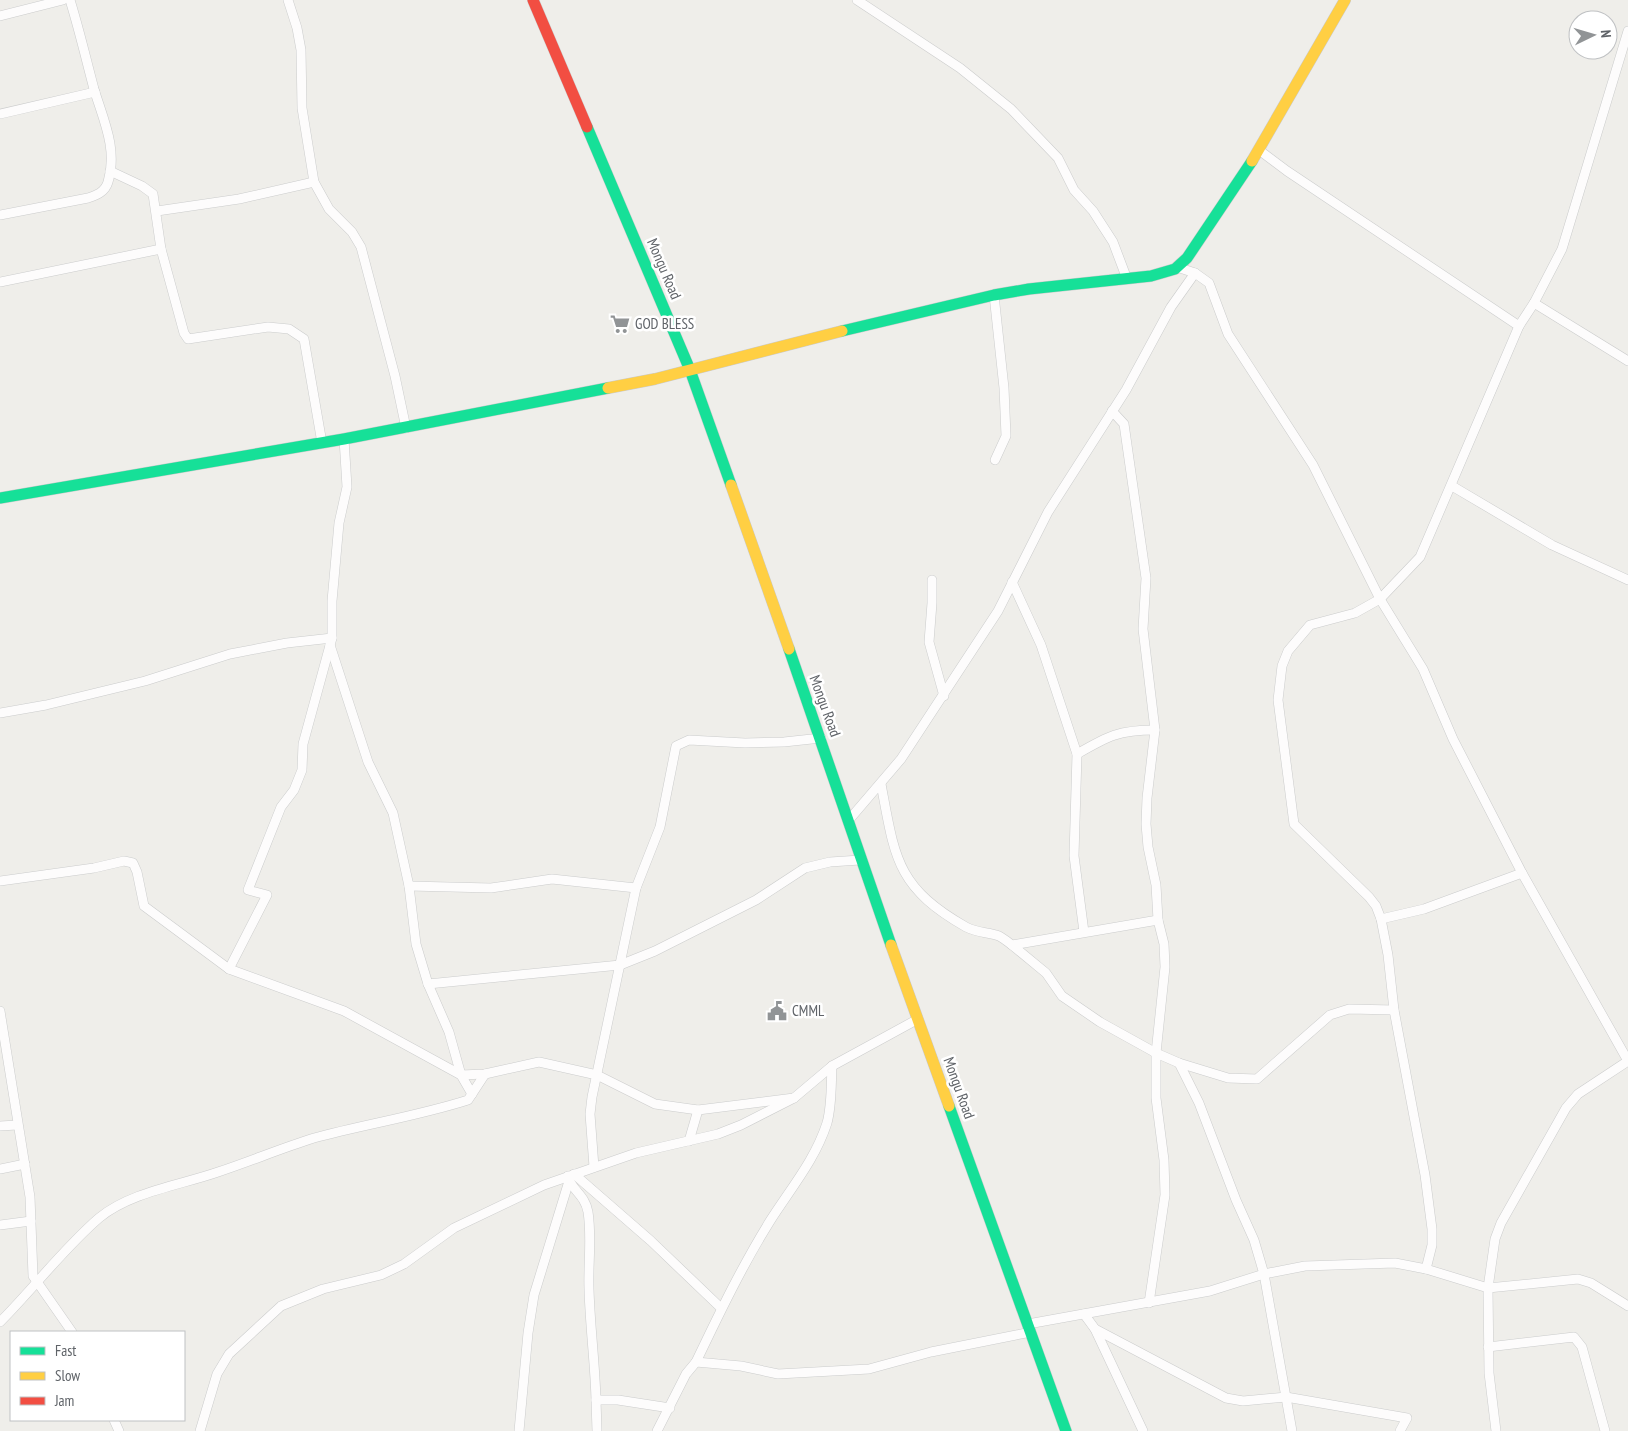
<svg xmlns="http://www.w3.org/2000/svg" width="1628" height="1431" viewBox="0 0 1628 1431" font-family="'PT Sans Narrow',sans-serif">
	<rect width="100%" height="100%" fill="#efeeea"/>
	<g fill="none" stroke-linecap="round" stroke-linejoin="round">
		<defs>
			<g id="street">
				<polyline points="288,0 297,28 301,50 302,108 314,182 329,209 352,232 361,247 395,376 406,428"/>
				<polyline points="857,0 960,68 1011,109 1058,158 1074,190 1093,211 1113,242 1127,279"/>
				<polyline points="0,16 63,0"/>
				<polyline points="0,114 95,92"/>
				<polyline points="1259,150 1287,171 1519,326 1420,557 1380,599 1355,613 1310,625 1288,651 1282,666 1278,700 1294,824 1369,897 1376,906 1381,919 1424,909 1522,873"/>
				<polyline points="157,211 239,199 314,182"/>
				<path d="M0 215 88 198C97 195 105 192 108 182 118 149 103 119 94 89 86 59 79 29 70 0"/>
				<polyline points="161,249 184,333 188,339 268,327 289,329 304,339 322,443"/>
				<polyline points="1180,268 1195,273 1209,283 1228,334 1313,465 1380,599 1423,669 1453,739 1522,873 1628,1061"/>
				<polyline points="0,282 161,249 153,194 142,186 110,171"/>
				<polyline points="994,295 1004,388 1006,436 995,460"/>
				<polyline points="1534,303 1562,249 1628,31"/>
				<polyline points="1519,326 1534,303 1628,361"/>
				<polyline points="1112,411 1124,424 1146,578 1143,629 1155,730 1147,798 1146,824 1148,847 1156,885 1158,920 1164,944 1165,967 1156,1053 1156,1098 1164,1160 1165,1195 1149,1303"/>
				<polyline points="1452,486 1552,545 1628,580"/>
				<polyline points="932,580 932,603 929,642 944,696"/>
				<polyline points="1012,582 1041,645 1077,754 1074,856 1084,932"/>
				<polyline points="330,645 368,762 393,813 409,886 416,944 428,984 449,1032 461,1075 472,1094"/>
				<polyline points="0,713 46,705 145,681 230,654 287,643 332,638"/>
				<path d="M1077 754C1108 736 1119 730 1155 730"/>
				<path d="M881 784C895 858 896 887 966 927 977 933 988 932 999 936 1003 938 1008 942 1012 945L1158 920"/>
				<polyline points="848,821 901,759 998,611 1048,512 1126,390 1171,307 1195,273"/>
				<polyline points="0,881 94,868 124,861 133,863 137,872 144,906 229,969 344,1011 461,1075 485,1074 539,1062 597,1075 655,1104 698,1110 794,1098"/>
				<polyline points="409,886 491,888 552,879 636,888"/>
				<polyline points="1381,919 1388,955 1394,1010 1425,1175 1432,1229 1432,1245 1426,1269 1488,1288 1489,1373 1496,1431"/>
				<polyline points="1012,945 1046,973 1062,996 1100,1022 1156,1053 1179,1063 1228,1078 1257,1079 1330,1015 1349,1009 1394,1010"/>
				<polyline points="229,969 267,895 248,890 281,807 294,790 302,770 303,744 332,638 332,601 339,523 347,487 344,439"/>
				<polyline points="428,984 620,965 655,951 756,900 805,868 830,862 860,860"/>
				<polyline points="0,1011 30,1197 33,1276 72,1332"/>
				<polyline points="1628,1061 1578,1094 1566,1108 1501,1223 1495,1239 1488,1288 1578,1279 1591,1283 1628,1306"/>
				<polyline points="1179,1063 1199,1103 1236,1200 1254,1240 1264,1274 1292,1431"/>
				<polyline points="0,1126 17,1125"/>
				<polyline points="689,1141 698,1110"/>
				<polyline points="594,1167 590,1114 592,1097 636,888 660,827 676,746 689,740 745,743 784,742 821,738"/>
				<polyline points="0,1169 25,1164"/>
				<polyline points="574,1174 651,1241 721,1308"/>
				<path d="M568 1176C570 1189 585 1194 588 1212 592 1237 588 1264 589 1289 590 1326 595 1363 596 1400H618L670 1408"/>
				<polyline points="0,1225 31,1221"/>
				<polyline points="1084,1314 1095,1329 1143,1431"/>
				<path d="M0 1322C33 1289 64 1248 99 1218 130 1192 181 1185 218 1172 251 1161 282 1148 314 1138 366 1124 418 1116 468 1100L485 1074"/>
				<polyline points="1028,1324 1210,1291 1264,1274 1305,1266 1395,1263 1426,1269"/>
				<polyline points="1095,1329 1226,1398 1243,1401 1286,1397 1407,1418 1400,1431"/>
				<polyline points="1488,1347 1574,1337 1582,1347 1605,1431"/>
				<polyline points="696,1362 741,1366 778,1374 869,1369 931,1352 1031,1332"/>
				<polyline points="596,1400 597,1431"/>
				<polyline points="114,1420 119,1431"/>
				<polyline points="200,1431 217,1374 229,1354 281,1306 323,1289 381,1275 404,1264 454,1228 544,1185 636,1153 718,1134 741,1125 794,1098 832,1066 918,1019"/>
				<polyline points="519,1431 528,1333 534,1295 569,1181"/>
				<path d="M657 1431 686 1374 696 1362C719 1314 742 1266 770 1221 791 1188 815 1160 827 1123 832 1105 831 1084 832 1066"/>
			</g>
			<g id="fast">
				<polyline points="587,127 690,370 731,485"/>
				<polyline points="842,331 994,295 1029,289 1151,276 1175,269 1187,258 1252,161"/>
				<polyline points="0,498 344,439 608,388"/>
				<polyline points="789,649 891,945"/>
				<polyline points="949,1106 1066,1431"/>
			</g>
			<g id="slow">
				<polyline points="1252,161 1345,0"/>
				<polyline points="608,388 655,379 842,331"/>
				<polyline points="731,485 789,649"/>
				<polyline points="891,945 949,1106"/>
			</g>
			<polyline id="jam" points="533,0 587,127"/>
		</defs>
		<use href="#street" stroke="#cbcccc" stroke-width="10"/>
		<use href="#fast" stroke="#cacacb" stroke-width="12"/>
		<use href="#slow" stroke="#cacacb" stroke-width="12"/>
		<use href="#jam" stroke="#cacacb" stroke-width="12"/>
		<use href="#street" stroke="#fdfcfc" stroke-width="9"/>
		<use href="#fast" stroke="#16e098" stroke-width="11"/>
		<use href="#slow" stroke="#ffcf43" stroke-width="11"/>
		<use href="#jam" stroke="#f24e42" stroke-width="11"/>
	</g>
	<defs>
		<symbol id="supermarket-bare" viewBox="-9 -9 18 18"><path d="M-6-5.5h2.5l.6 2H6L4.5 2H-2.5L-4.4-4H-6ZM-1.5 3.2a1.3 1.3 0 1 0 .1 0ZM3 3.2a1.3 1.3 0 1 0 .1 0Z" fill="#919496" stroke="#fff" stroke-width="2.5" paint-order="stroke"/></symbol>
		<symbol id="civic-bare" viewBox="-9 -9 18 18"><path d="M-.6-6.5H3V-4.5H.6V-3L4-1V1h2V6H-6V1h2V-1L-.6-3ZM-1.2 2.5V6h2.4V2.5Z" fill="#919496" stroke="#fff" stroke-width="2.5" paint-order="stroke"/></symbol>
	</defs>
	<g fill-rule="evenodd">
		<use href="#supermarket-bare" x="606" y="310" width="28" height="28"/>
		<use href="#civic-bare" x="763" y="997" width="28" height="28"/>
	</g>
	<g text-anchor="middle" stroke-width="5" stroke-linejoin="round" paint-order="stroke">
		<g font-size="15" fill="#5f6368" stroke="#fff">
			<text transform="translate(664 269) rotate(67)" y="5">Mongu Road</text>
			<text transform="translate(825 706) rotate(70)" y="5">Mongu Road</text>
			<text transform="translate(959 1088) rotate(70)" y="5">Mongu Road</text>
		</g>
		<g font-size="15" fill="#5f6368" stroke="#fff" text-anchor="start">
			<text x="635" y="329">GOD BLESS</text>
			<text x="792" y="1016">CMML</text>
		</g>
	</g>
	<rect x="10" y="1331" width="175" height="90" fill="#ffffff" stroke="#bfc1c3"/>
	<rect x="20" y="1347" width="25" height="8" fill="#16e098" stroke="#bfc1c3"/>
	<text x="55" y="1356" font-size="15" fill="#5f6368">Fast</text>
	<rect x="20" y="1372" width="25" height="8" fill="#ffcf43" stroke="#bfc1c3"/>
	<text x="55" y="1381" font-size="15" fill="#5f6368">Slow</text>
	<rect x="20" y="1397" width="25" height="8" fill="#f24e42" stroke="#bfc1c3"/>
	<text x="55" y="1406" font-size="15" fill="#5f6368">Jam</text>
	<g transform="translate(1593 35) rotate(85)"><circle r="24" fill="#ffffff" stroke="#bfc1c3"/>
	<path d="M0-4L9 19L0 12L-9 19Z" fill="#919496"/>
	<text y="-8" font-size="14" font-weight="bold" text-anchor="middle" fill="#5f6368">N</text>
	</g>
</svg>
